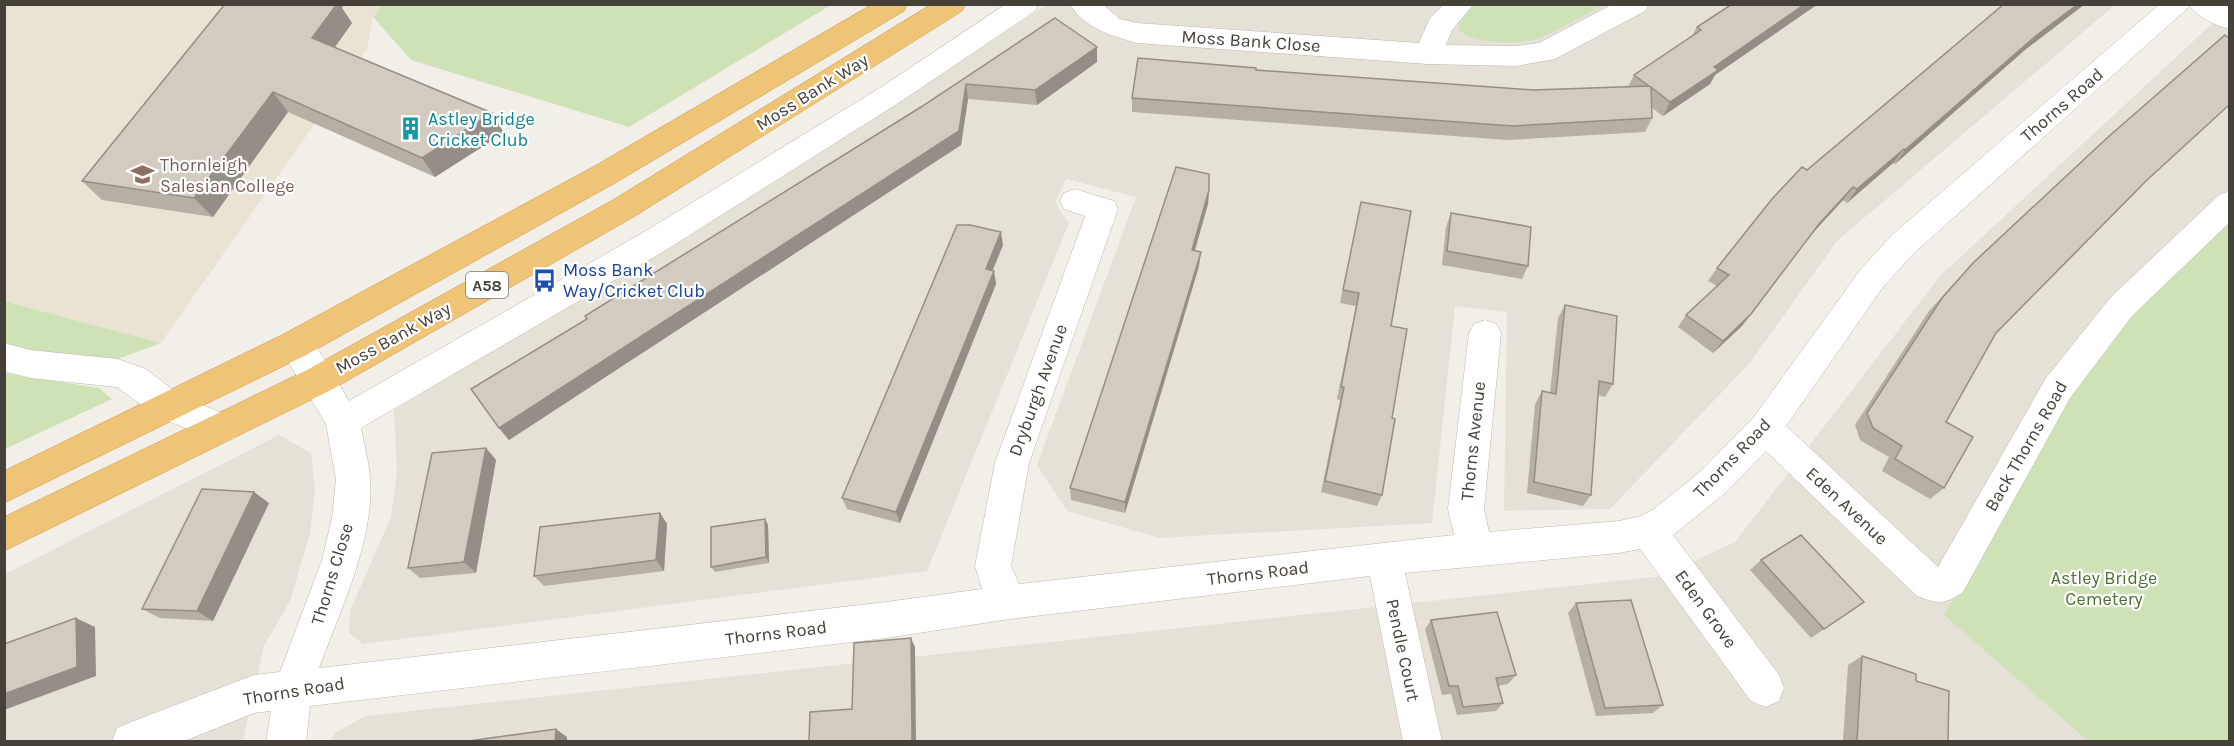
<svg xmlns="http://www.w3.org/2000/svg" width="2234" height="746" viewBox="0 0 2234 746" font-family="Karla,sans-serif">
	<rect width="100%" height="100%" fill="#f2efe9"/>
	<g fill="#e6e1d7">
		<polygon points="1047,5 2115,5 1837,241 1749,364 1610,509 1504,511 1507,312 1455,306 1432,523 1159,538 1067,511 1037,465 1136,197 1066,179 1055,203 1069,223 927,571 363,644 349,633 350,611 391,517 397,472 394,410 750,196"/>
		<polygon points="2229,8 2229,221 1944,614 2088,741 330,742 335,733 365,716 1662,576 1735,542 1940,276"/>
		<polygon points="279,435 311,453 315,490 310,534 290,601 264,646 243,741 5,742 5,574"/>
	</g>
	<polygon fill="#eae3d4" points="4,5 382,5 373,17 367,49 161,343 5,301"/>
	<g fill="#cfe2b6">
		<polygon points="382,5 382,4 831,5 629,127 411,60 373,17"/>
		<path d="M1473 5H1605C1583 15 1556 33 1533 40 1512 46 1478 42 1460 32L1457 20Z"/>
		<polygon points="2229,221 2229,741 2088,741 1944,615 2069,398 2132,315"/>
		<polygon points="4,301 161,343 104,364 5,346"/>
		<polygon points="4,373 99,388 112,399 5,449"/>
	</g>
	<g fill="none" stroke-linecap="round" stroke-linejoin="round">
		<defs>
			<g id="minor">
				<path d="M1006 4H1039L1035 11 903 100 666 250 361 428C364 445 369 462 370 478 375 539 340 611 319 668L886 602 982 589 975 566 995 463 1085 216 1064 209 1060 201 1064 193 1075 189 1114 201 1118 209 1029 463 1011 566 1019 584 1454 535 1448 509 1469 333 1474 324 1485 320 1496 324 1501 333 1484 509 1489 532 1619 521 1641 516 1654 509 1701 471 1753 418 1861 269 1892 235 2160 4H2225L2230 7V29C2217 26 2197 17 2190 6L1914 253 1883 287 1786 426 1938 567 2046 378 2110 298 2219 195 2230 191V222L2132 316 2070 398 1963 592C1944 605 1938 604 1917 596L1766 451 1725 493 1673 535 1779 675 1784 688 1779 701 1765 707 1751 701 1640 549 1619 553 1405 573 1442 742H1403L1370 576 1010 619 886 638 310 706 306 742H266L271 711 254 713 182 742H112L117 728 131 722 254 675 280 672 322 560 332 518 336 479 326 424 278 345 282 335C290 333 298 330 306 335 317 344 340 386 349 401L644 232 883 86Z"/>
				<path d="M1070 4H1102L1120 19 1137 23 1419 43 1430 18 1444 4H1474L1452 30 1446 45 1516 46 1539 43 1613 4H1649L1645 11 1555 59 1516 66 1428 64 1137 43C1112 36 1084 28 1070 4Z"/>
				<polygon points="4,343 30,350 118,359 146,369 182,397 235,418 240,428 235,438 223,443 158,417 117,387 30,378 4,371"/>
			</g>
			<g id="highway">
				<polygon points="873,4 908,4 904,11 615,183 306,355 4,503 4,471 282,335 593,167"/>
				<polygon points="932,4 966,4 962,11 635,216 331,390 4,551 4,517 307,370 613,200"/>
			</g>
		</defs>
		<use href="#minor" stroke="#bdb7ac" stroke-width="1"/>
		<use href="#highway" stroke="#cd9948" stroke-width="1"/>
		<use href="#minor" fill="#fff" fill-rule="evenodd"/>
		<use href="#highway" fill="#efc477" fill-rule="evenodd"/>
	</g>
	<g fill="#b5afa4">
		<polygon points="1732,4 1818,4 1715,75 1710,84 1663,116 1652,108 1652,118 1645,132 1507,140 1132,112 1132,98 1256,70 1533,90 1628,87 1634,75 1692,36 1697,27"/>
		<polygon points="2004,4 2085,4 2026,49 1895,164 1893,163 1847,203 1843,200 1810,236 1742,326 1713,353 1678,327 1686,315 1717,286 1708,281 1717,268"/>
		<polygon points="342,8 352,23 335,47 492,113 504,133 435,177 288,112 213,217 102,200 82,181"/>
		<polygon points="1055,18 1097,62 1037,105 968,99 961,145 509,440 499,428 587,319 921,107"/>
		<polygon points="2143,185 1996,333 1946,422 1944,488 1930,499 1882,471 1889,457 1860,440 1855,425 1929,311 1960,277 1973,263"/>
		<polygon points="1209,190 1208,204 1194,251 1199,266 1125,513 1071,500 1070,488"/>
		<polygon points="1361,202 1391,326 1392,418 1382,495 1377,506 1321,492 1340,400 1337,399 1356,306 1340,303"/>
		<polygon points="1451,213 1528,266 1522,279 1442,265 1446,227"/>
		<polygon points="1003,245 992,270 996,284 900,523 847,509 842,498"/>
		<polygon points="1565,305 1613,384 1605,397 1598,395 1591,495 1583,506 1527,493 1535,404 1542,391 1550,393 1558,318"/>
		<polygon points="486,448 496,460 476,573 420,578 408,568"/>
		<polygon points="269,503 213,621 160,618 142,609"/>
		<polygon points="660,513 667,524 664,571 544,586 534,576"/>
		<polygon points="765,519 768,525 769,563 715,572 711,567"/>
		<polygon points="1761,560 1851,611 1811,638 1750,570"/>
		<polygon points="1576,603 1663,705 1653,713 1596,716 1568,613"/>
		<polygon points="1431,620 1516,675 1508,684 1498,686 1503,703 1496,711 1457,715 1451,694 1442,695 1425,629"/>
		<polygon points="1862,656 1916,681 1948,741 1843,741 1848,665"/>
	</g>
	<g fill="#948e86">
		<polygon points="321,4 344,4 342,8 352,23 327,58 312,38"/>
		<polygon points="1805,4 1818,4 1715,75 1710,84 1663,116 1670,102 1714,67"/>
		<polygon points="2078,4 2085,4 2026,49 1895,164 1905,150 2037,35"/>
		<polygon points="1097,47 1097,62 1037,105 1035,90"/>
		<polygon points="966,84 968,99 961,145 509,440 499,428"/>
		<polygon points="273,92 288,112 213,217 194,198"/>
		<polygon points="492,113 504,133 435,177 422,158"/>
		<polygon points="1904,149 1893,163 1847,203 1857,189"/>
		<polygon points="1853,187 1843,200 1809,237 1819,224"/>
		<polygon points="1209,190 1208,204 1191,264 1192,250"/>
		<polygon points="1001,232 1003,245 988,282 986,269"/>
		<polygon points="1201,252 1199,266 1125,513 1125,502"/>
		<polygon points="994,271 996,284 900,523 896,512"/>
		<polygon points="1751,314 1742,326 1713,353 1723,341"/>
		<polygon points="486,448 496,460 476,573 464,562"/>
		<polygon points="254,492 269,503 213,621 197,611"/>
		<polygon points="660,513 667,524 664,571 656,560"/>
		<polygon points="765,519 768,525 769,563 766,557"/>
		<polygon points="76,618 95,627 96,676 4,710 4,694"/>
		<polygon points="911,638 915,647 916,741 912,741"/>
		<polygon points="556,729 567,737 567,741 555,741"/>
	</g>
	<g fill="#d3cbbf" stroke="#948e86" stroke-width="1.5">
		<polygon points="225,4 337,4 312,38 492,113 422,158 273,92 194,198 82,181"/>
		<polygon points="1732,4 1805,4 1714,67 1718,70 1670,102 1651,87 1652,118 1513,126 1132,98 1138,58 1256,68 1256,70 1533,90 1649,86 1634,75 1701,30 1697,27"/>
		<polygon points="2004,4 2078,4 2037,35 1905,150 1904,149 1857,189 1853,187 1819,224 1751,314 1723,341 1686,315 1729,275 1717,268 1772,199 1802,167 1807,170"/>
		<polygon points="1055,18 1097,47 1035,90 966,84 959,131 499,428 471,389 587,319 585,316 921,107"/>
		<polygon points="2225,35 2229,38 2229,105 2146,181 1996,333 1946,422 1973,437 1944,488 1895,459 1902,446 1873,428 1867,413 1942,298 1973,263 2107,138"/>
		<polygon points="1176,167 1209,174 1209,190 1192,250 1201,252 1125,502 1070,488"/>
		<polygon points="1361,202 1411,211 1391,326 1407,329 1392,418 1395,419 1382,495 1325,481 1344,387 1341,387 1359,293 1343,290"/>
		<polygon points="1451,213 1531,227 1528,266 1447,251"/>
		<polygon points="957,225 970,225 1001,232 986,269 994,271 896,512 842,498"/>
		<polygon points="1565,305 1617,316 1613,384 1599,381 1591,495 1534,482 1542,391 1556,394"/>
		<polygon points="486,448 464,562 408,568 432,453"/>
		<polygon points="202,489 254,492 197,611 142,609"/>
		<polygon points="660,513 656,560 534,576 540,527"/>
		<polygon points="765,519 766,557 711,567 711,527"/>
		<polygon points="1801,535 1864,602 1824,629 1761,560"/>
		<polygon points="1631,600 1663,705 1605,708 1576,603"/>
		<polygon points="1497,612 1516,675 1496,678 1503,703 1463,707 1458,686 1449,686 1431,620"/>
		<polygon points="76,618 77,667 4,694 4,644"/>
		<polygon points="911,638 912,741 809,741 810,712 852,709 854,643"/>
		<polygon points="1862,656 1916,674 1916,681 1949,691 1948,741 1857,741"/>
		<polygon points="556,729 555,741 469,741"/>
	</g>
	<defs>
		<symbol id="building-bare" viewBox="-9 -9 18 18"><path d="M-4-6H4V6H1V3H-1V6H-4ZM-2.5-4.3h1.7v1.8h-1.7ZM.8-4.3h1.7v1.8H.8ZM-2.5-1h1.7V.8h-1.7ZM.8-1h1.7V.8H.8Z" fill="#0f9aa8" stroke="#fff" stroke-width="2.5" paint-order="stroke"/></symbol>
		<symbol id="school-bare" viewBox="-9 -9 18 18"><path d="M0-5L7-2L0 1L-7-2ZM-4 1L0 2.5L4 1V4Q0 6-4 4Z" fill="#8d6e63" stroke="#fff" stroke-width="2.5" paint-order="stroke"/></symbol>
		<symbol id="bus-bare" viewBox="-9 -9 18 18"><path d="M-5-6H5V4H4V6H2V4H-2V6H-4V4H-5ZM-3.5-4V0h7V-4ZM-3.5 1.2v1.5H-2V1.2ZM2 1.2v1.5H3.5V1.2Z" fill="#1a4fb4" stroke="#fff" stroke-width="2.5" paint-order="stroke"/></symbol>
	</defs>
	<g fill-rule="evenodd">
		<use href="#building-bare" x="394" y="112" width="33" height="33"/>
		<use href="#school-bare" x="126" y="158" width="33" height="33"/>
		<use href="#bus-bare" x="528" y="264" width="33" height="33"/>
	</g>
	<g text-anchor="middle" stroke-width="4.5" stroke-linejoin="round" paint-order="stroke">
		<rect fill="#fff" stroke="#7d7974" stroke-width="1.5" x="466" y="272" width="42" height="26" rx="4.5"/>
		<g font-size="16" font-weight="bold" fill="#454038">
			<text x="487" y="291">A58</text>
		</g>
		<g font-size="18" fill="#454038" stroke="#fff">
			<text transform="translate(1251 41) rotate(4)" y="6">Moss Bank Close</text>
			<text transform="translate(812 92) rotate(-32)" y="6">Moss Bank Way</text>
			<text transform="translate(2062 105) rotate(-41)" y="6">Thorns Road</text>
			<text transform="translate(393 338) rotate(-29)" y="6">Moss Bank Way</text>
			<text transform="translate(1038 390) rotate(-70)" y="6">Dryburgh Avenue</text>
			<text transform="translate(1473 441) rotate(-84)" y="6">Thorns Avenue</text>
			<text transform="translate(2026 446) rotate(-60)" y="6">Back Thorns Road</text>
			<text transform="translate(1732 458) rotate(-46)" y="6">Thorns Road</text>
			<text transform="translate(1847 506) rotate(43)" y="6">Eden Avenue</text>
			<text transform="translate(1258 573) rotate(-7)" y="6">Thorns Road</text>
			<text transform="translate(332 574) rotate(-73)" y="6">Thorns Close</text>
			<text transform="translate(1706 609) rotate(54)" y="6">Eden Grove</text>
			<text transform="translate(776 633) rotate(-7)" y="6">Thorns Road</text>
			<text transform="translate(1403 650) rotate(78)" y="6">Pendle Court</text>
			<text transform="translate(294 691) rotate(-9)" y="6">Thorns Road</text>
		</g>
		<g font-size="18" fill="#0d838f" stroke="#fff" text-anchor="start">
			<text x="428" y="125">Astley Bridge<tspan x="428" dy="21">Cricket Club</tspan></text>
		</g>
		<g font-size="18" fill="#785e54" stroke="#fff" text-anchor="start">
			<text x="160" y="171">Thornleigh<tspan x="160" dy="21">Salesian College</tspan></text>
		</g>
		<g font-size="18" fill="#164399" stroke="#fff" text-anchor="start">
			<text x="563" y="276">Moss Bank<tspan x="563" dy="21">Way/Cricket Club</tspan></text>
		</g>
		<g font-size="18" fill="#4b7131" stroke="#fff">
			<text x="2104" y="584">Astley Bridge<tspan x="2104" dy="21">Cemetery</tspan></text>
		</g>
	</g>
	<rect width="2234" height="746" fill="none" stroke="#454038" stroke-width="12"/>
</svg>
